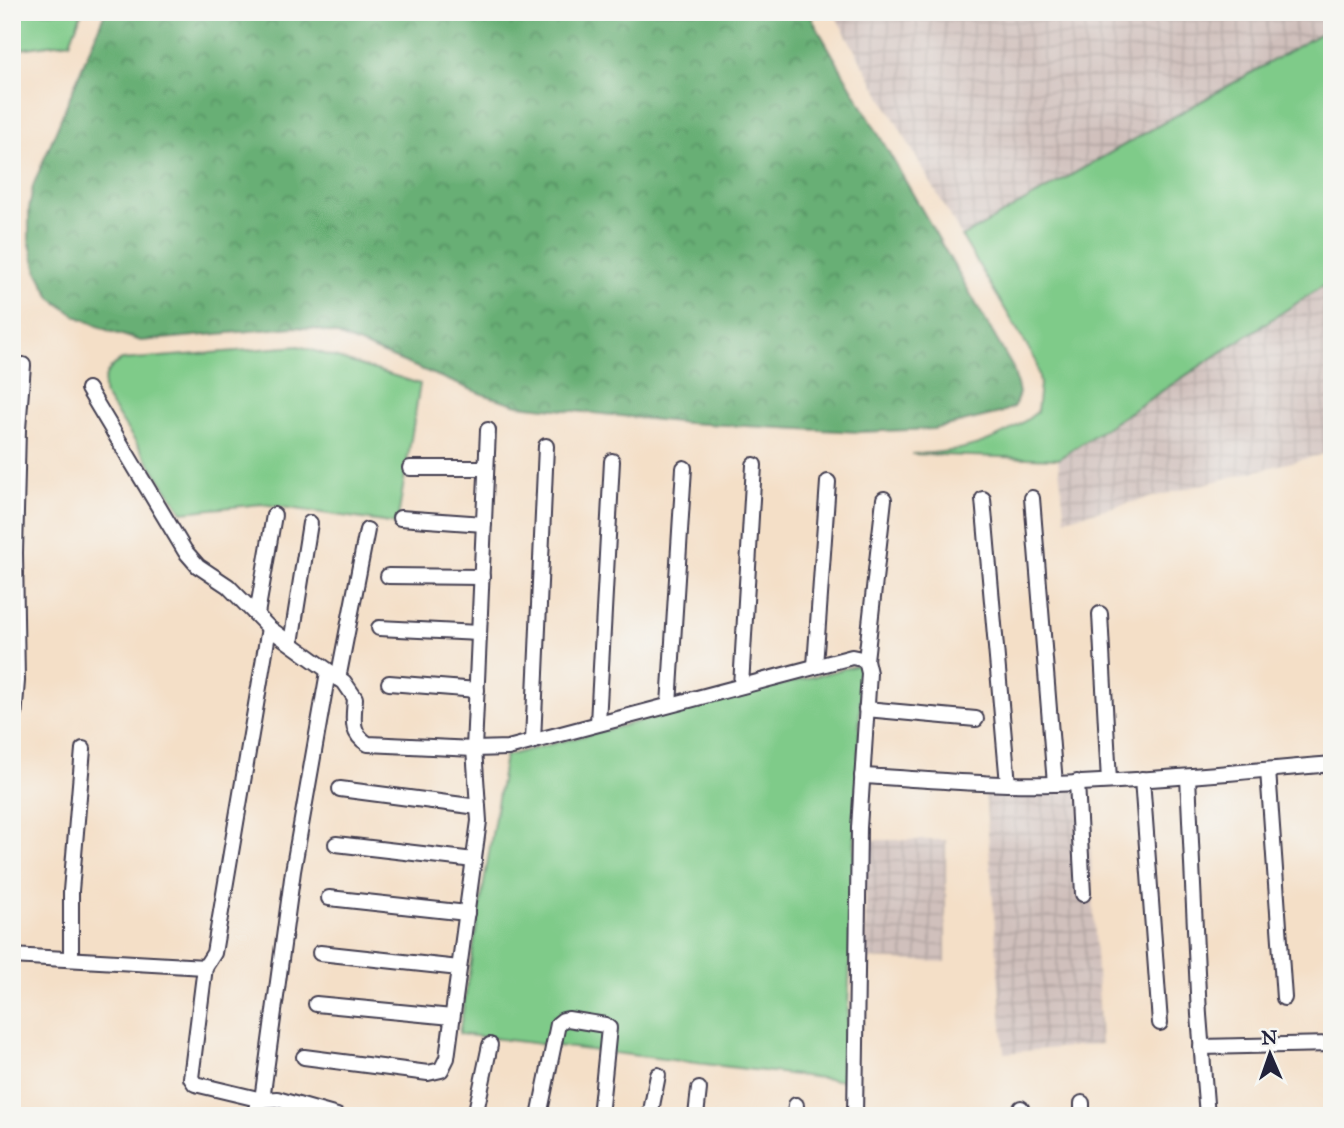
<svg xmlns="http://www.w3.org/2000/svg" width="1344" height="1128" viewBox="0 0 1344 1128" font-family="'IM FELL Great Primer',serif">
	<defs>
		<pattern id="industrial-grid" width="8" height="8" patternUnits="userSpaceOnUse" patternTransform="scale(1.75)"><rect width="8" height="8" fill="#d0c0bc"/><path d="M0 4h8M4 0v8" fill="none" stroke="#b2a5a2"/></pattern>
		<pattern id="forest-crowns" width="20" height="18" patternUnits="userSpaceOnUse" patternTransform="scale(1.75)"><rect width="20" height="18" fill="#67af75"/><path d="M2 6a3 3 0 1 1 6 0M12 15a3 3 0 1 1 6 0" fill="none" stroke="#548e61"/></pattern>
	</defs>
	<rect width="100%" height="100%" fill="#f6f6f2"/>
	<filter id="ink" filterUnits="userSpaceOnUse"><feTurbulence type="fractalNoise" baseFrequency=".0143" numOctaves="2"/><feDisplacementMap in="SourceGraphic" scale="14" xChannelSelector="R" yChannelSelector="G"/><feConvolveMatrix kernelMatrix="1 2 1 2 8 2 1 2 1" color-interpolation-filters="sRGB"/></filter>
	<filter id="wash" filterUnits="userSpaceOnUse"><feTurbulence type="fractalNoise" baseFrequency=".00686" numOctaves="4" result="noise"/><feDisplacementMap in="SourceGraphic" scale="28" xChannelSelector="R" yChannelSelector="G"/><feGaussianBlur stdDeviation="1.57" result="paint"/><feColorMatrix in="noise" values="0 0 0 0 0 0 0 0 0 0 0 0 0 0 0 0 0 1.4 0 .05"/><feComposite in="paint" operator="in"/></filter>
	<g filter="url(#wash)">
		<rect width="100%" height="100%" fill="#f4dfc7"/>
		<g fill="url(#industrial-grid)">
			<polygon points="833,12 1332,12 1332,27 962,237"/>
			<polygon points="1332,280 1332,452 1065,519 1058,459"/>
			<polygon points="1087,788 1101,1044 1004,1053 985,790"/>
			<polygon points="866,840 946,840 946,962 865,959"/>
		</g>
		<g fill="#7fcb89" stroke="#507662" stroke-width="2">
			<polygon points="12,12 82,12 70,42 12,50"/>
			<path d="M1332 27V280L1058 459 912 454C959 454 1000 442 1037 412L1040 384 1036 361 962 237Z"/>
			<path d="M299 346 420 384 397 524 262 504 182 512 105 396C101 380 107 368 122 360Z"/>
			<polygon points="862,664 845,1081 459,1034 505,756"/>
		</g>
		<polygon fill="url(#forest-crowns)" stroke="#446858" stroke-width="2" points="105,12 808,12 1013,368 1019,393 1014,407 1000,413 933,429 859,432 687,423 518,405 482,394 335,334 315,329 294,327 141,341 109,331 76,316 51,298 37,271 29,240 29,209 33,186"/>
	</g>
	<g filter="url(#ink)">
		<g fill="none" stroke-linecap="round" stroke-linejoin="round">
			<defs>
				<g id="minor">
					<path d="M88 389 185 551 198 566 228 586 269 628 344 682 355 698C354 717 349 733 368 744L474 749 508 748 852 657 866 660 869 673 859 828 855 1116"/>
					<polyline points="410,468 486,468"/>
					<polyline points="1032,498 1055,784"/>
					<polyline points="983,499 1008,784"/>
					<polyline points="400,518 484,524"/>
					<polyline points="388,576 482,577"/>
					<polyline points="257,614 274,515"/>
					<polyline points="1100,614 1109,781"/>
					<polyline points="379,628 479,633"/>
					<polyline points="291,643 310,523"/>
					<polyline points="866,660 884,499"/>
					<polyline points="815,666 828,482"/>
					<polyline points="338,679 367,530"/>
					<polyline points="389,683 477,690"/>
					<polyline points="741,686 754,465"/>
					<polyline points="669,705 684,468"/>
					<polyline points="866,709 976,719"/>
					<polyline points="598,723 612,461"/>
					<polyline points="533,741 546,446"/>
					<polyline points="12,743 17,681 15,553 18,429 23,365"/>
					<polyline points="1268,770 1284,998"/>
					<path d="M862 776C926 779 990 786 1054 784 1147 781 1239 772 1332 764"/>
					<polyline points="1188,777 1199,1015 1207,1116"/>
					<polyline points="1142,779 1160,1023"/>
					<polyline points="1077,782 1083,894"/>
					<polyline points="340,789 478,807"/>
					<polyline points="336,844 474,860"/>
					<polyline points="329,898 467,913"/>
					<polyline points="320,953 459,968"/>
					<polyline points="12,956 205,967 214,953 269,628"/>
					<polyline points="71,959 71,891 83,749"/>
					<polyline points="205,967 191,1078 195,1084 262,1100 293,871 328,672"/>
					<polyline points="316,1004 452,1017"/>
					<polyline points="1201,1047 1332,1044"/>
					<polyline points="304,1057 428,1073 441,1070 447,1058 479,821 474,749 488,430"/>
					<polyline points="1082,1103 1082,1116"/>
					<polyline points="1021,1108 1021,1116"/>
					<polyline points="252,1116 262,1100 277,1099 337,1116"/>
					<polyline points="475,1116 490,1045"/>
					<polyline points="539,1116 558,1024 563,1020 568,1019 605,1025 609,1028 600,1116"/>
					<polyline points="650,1116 658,1075"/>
					<polyline points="696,1116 699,1089"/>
					<polyline points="795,1116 796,1105"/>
				</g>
			</defs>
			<use href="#minor" stroke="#423e50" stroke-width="18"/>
			<use href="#minor" stroke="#fff" stroke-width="14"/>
		</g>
	</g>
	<rect width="1344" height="1128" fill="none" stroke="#f6f6f2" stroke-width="42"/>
	<g transform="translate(1270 1054) rotate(358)" stroke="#f6f6f2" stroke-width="5" paint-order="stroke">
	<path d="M0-5L12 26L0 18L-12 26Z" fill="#22223b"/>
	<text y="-10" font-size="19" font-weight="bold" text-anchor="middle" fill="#22223b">N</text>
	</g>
</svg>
